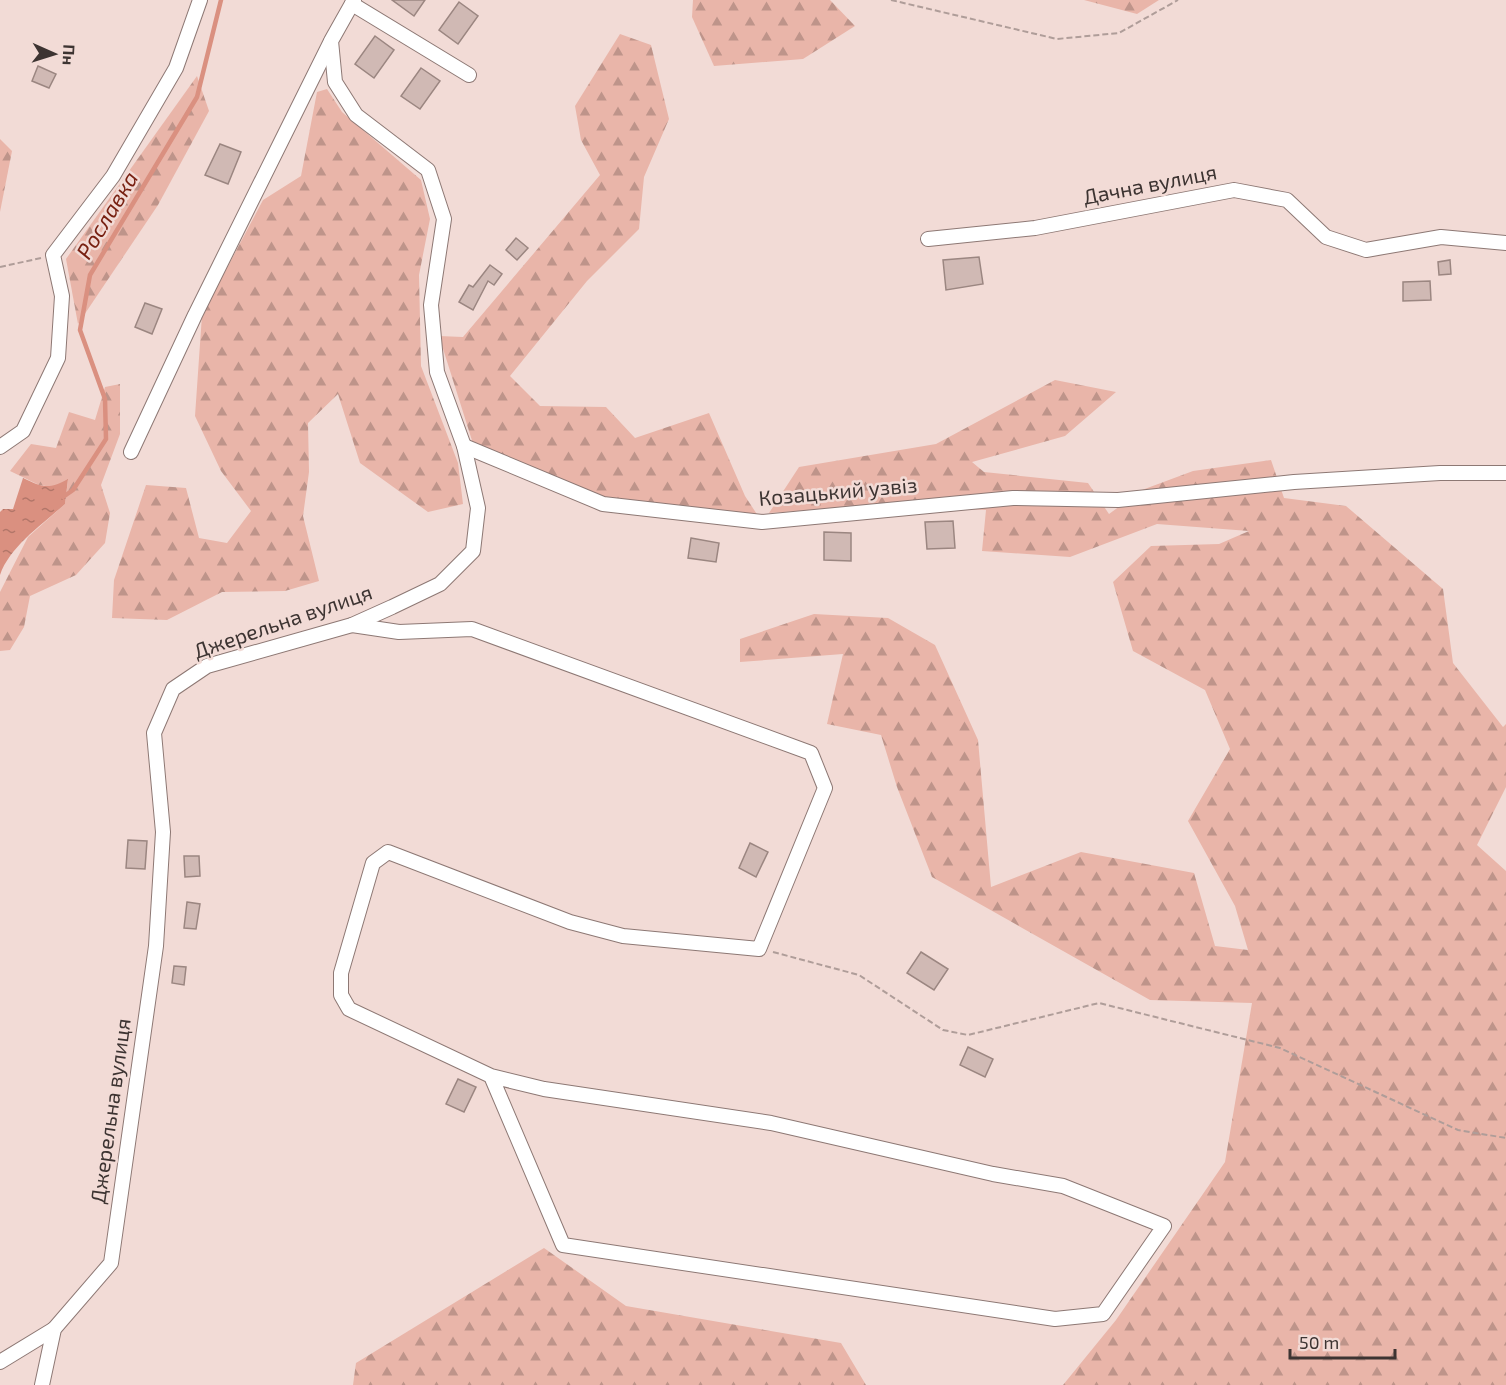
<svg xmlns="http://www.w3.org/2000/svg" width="1506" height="1385" viewBox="0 0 1506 1385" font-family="'Exo 2',sans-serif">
	<defs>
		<pattern id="forest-firs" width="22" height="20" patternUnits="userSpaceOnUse" patternTransform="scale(1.5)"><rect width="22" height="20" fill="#e9b5a9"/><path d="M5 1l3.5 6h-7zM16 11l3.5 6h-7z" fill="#be948a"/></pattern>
		<pattern id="water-ripples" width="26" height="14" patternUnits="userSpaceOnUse" patternTransform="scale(1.5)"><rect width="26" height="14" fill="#da9080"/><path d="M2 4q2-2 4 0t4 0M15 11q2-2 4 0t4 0" fill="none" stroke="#b27669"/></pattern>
	</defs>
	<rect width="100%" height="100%" fill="#f2dbd6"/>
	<g fill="url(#forest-firs)">
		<polygon points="693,0 830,0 855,26 803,59 714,66 692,17"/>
		<polygon points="1084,0 1159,0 1137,14"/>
		<polygon points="620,34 651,45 669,119 644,177 639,229 587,281 510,376 540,406 606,407 635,438 709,413 745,496 762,522 603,504 475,450 439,336 463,337 600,175 581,140 575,106"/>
		<polygon points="197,76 209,111 158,205 78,324 66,259"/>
		<polygon points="327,89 342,112 421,180 430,219 419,275 421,366 458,463 463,504 428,512 360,463 338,394 308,423 309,472 303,516 319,581 285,591 222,592 167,620 112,618 114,580 146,485 186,488 199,538 227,543 251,511 221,471 195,416 202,315 263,200 301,176 317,92"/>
		<polygon points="0,139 12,151 0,212"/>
		<polygon points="1055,380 1116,392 1065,436 972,462 984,472 1088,483 1109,514 1142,490 1193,471 1271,460 1284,498 1346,506 1443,589 1453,663 1503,727 1506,724 1506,787 1477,845 1506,871 1506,1385 1063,1385 1116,1320 1225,1162 1252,1003 1150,1000 932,877 897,787 881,735 827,724 843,654 740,662 740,639 814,614 888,618 935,645 978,740 991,887 1081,852 1194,873 1215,946 1248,950 1235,906 1188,821 1230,749 1205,690 1133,651 1113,582 1151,546 1219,544 1249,531 1157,524 1070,557 982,551 986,510 871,506 769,513 799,467 936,444"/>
		<polygon points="120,384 120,434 101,485 110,513 105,543 76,575 30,596 24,627 10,650 0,651 0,592 28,537 65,504 68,480 53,487 39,485 10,471 31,444 56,448 69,412 95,420 105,387"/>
		<polygon points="544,1248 626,1306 841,1343 866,1385 353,1385 356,1363"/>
	</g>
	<path fill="url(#water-ripples)" d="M23 478C42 487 48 490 68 479L65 504C43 524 10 546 0 575V512L3 509H13Z"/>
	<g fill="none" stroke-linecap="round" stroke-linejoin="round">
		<polyline stroke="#da9080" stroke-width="4.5" points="63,497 73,490 106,439 105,399 80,330 90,275 197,97 221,0"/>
	</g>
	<g fill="#d0b9b4" stroke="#9b8681" stroke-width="1.5">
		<polygon points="392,0 425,0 414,16"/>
		<polygon points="459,2 478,16 458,44 439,30"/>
		<polygon points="375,36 394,50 374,78 355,64"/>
		<polygon points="38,66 56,74 49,88 32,81"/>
		<polygon points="421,68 440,81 420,109 401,96"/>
		<polygon points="220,144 241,152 228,184 205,175"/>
		<polygon points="516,238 528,248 517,260 506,250"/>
		<polygon points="979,257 983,284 946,290 943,260"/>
		<polygon points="1450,260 1451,274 1439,275 1438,262"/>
		<polygon points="490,265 502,274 494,285 488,281 473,310 459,302 469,285 473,287"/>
		<polygon points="1430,281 1431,300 1403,301 1403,282"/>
		<polygon points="145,303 162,309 152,334 135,327"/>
		<polygon points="953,521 955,548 927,549 925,522"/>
		<polygon points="824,532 851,533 851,561 824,560"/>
		<polygon points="691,538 719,543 716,562 688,558"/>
		<polygon points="128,840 147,841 145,869 126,868"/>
		<polygon points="750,843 768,852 756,877 739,868"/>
		<polygon points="184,856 199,856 200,876 185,877"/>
		<polygon points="187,902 200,904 196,929 184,928"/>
		<polygon points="921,952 948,969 934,990 907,973"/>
		<polygon points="174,966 186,967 184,985 172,983"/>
		<polygon points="968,1047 993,1059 985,1077 960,1065"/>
		<polygon points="458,1079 476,1087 464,1112 446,1104"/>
	</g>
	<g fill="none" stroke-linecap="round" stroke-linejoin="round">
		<defs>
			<g id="minor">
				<polyline points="352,4 469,75"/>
				<polyline points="928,239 1035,228 1234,190 1287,200 1326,237 1366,250 1441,237 1506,243"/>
				<polyline points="464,446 603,504 762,522 1013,498 1118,500 1294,482 1440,473 1506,473"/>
				<polyline points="0,447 23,431 58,358 62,296 53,255 113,176 176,68 200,0"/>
				<polyline points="131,452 195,315 330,43"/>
				<polyline points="352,625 399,632 472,629 811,753 825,788 759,949 623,936 570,922 388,852 373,863 341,973 341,995 349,1009 491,1076 544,1089 771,1123 993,1174 1063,1186 1164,1226 1103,1314 1055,1319 563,1245 491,1076"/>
				<polyline points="0,1362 54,1329"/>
				<polyline points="42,1385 54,1329 111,1263 156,946 163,832 154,733 173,689 207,666 352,625 392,607 440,584 473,551 478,508 464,446 437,372 431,305 444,219 428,170 356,115 335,82 331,41 354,0"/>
			</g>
		</defs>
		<use href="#minor" stroke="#8d7874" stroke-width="16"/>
		<g stroke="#af9d99" stroke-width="2" stroke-dasharray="6 3" stroke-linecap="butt">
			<polyline points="891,0 1057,39 1119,33 1178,0"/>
			<polyline points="0,267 41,258"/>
			<polyline points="773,952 859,975 943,1030 968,1035 1099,1003 1280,1048 1458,1130 1506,1138"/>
		</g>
		<use href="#minor" stroke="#fff" stroke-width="14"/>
	</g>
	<g text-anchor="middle" stroke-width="5" stroke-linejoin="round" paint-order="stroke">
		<g font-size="21" fill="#3d3432" stroke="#f2dbd6">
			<text transform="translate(1150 185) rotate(-11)" y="7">Дачна вулиця</text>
			<text transform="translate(838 492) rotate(-5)" y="7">Козацький узвіз</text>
			<text transform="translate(283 622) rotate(-19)" y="7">Джерельна вулиця</text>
			<text transform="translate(111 1111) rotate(-82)" y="7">Джерельна вулиця</text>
		</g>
		<g font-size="22" font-style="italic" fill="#782112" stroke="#f2dbd6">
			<text transform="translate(107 215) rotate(-59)" y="8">Рославка</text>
		</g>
	</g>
	<g transform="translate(54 54) rotate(93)" stroke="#f2dbd6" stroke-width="4.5" paint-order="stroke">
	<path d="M0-4.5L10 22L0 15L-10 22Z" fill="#3d3432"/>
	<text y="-9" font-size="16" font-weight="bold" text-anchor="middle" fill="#3d3432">Пн</text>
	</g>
	<path d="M1290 1349v9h105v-9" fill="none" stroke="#3d3432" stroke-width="3"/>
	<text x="1299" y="1349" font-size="18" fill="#3d3432" stroke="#f2dbd6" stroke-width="4.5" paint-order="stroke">50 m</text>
</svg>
